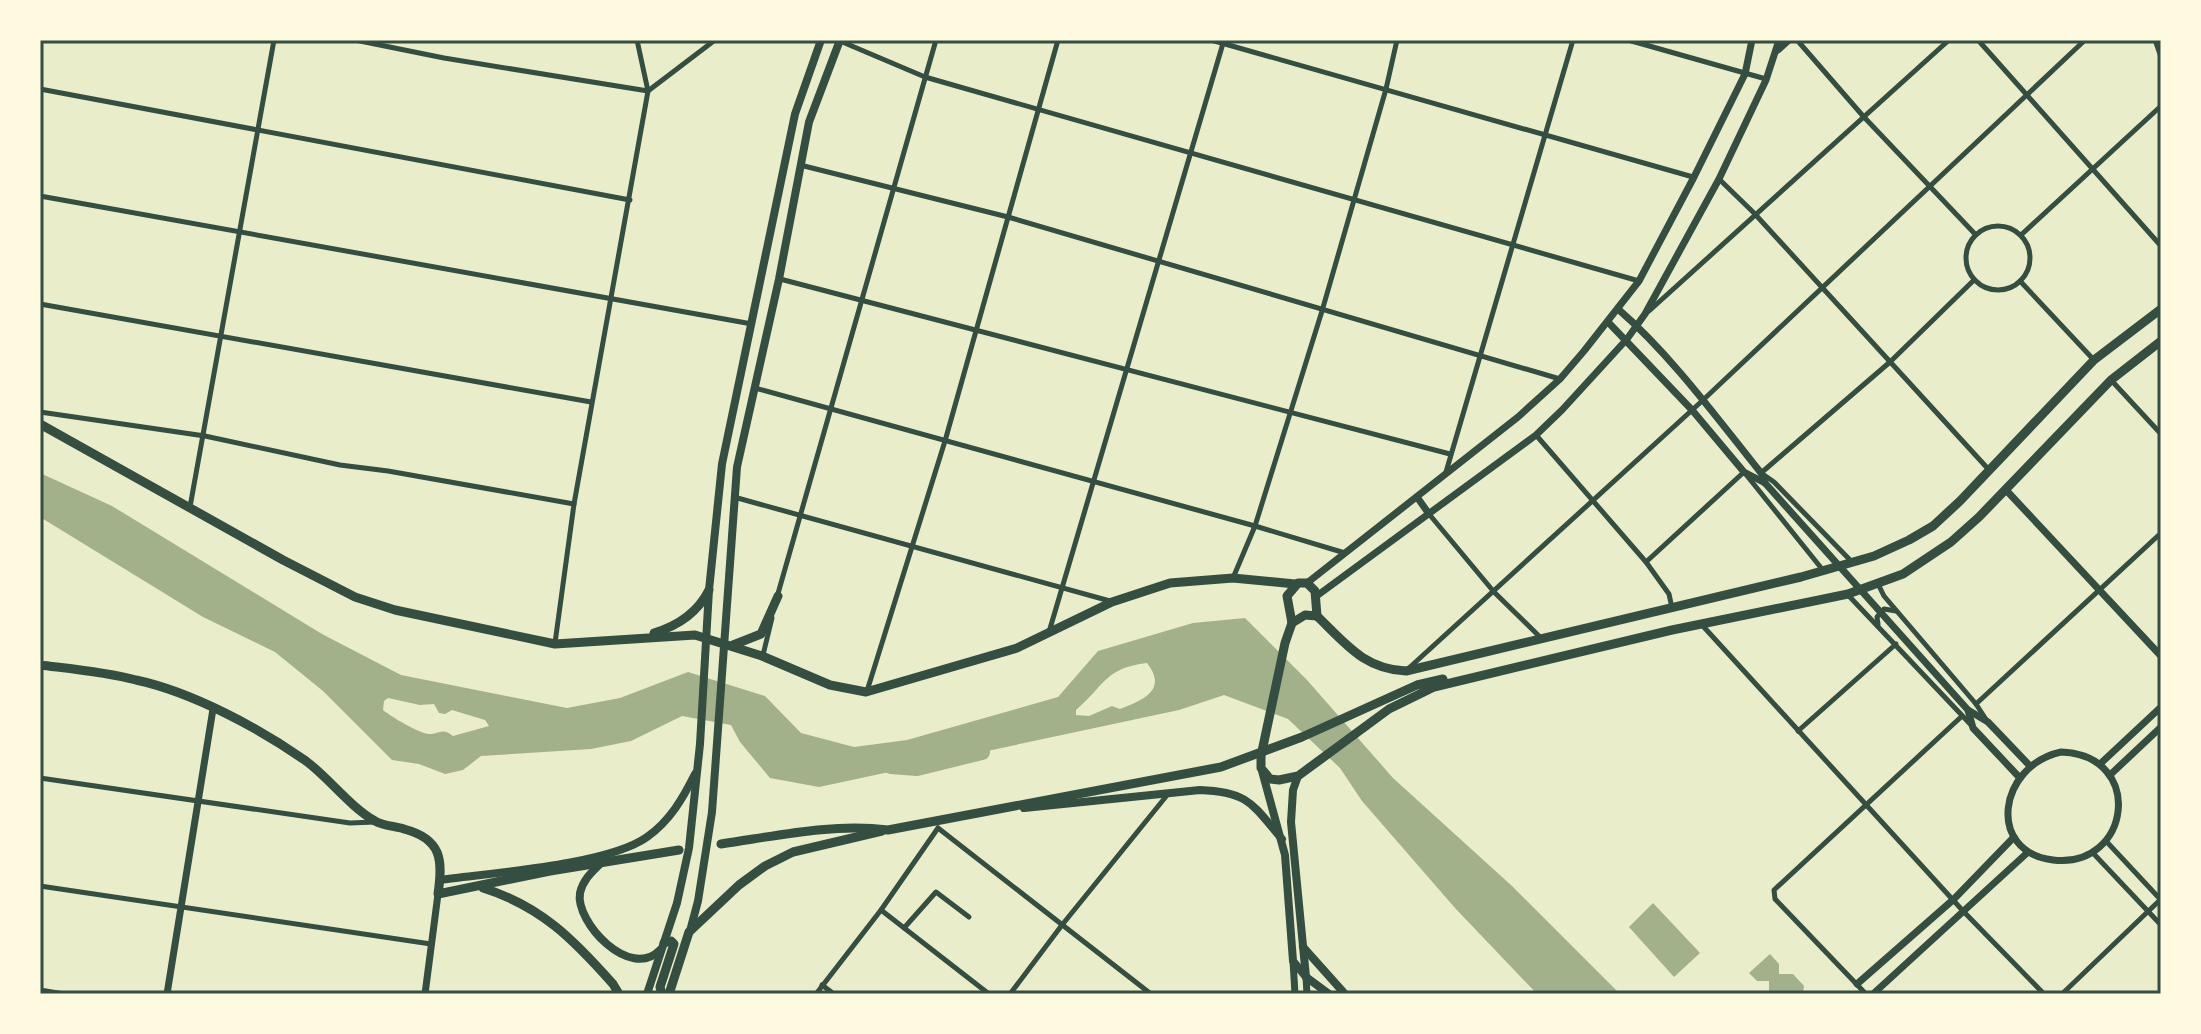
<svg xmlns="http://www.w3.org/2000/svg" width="2201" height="1034" viewBox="0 0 2201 1034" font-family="'IBM Plex Serif',serif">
	<rect width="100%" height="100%" fill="#e9edc9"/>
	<g fill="#a3b18a" fill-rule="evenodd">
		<path d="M40 473 112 506 322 634 401 675 567 708 620 698 688 672 765 696 801 733 854 747 907 740 1058 697 1098 651 1193 623 1245 618 1307 680 1393 778 1512 886 1620 994H1537L1455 908 1362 801 1340 768 1288 719 1224 695 1179 710 819 787 770 778 740 742 731 725 682 716 631 741 591 749 481 756 463 770 445 774 419 764 392 760 323 691 275 652 203 617 40 517ZM1147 663C1168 690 1143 700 1120 709L1112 706 1089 716 1076 715V710C1106 684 1105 668 1147 663ZM388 698 420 705 434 704 439 713 445 714 452 710 485 720 489 726 453 736C443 727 439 734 429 734 418 733 392 717 383 710L384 701Z"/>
		<polygon points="1653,903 1700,953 1674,977 1629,927"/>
		<polygon points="1770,954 1779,964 1779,974 1793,974 1804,986 1803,994 1769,994 1769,981 1757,981 1749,973"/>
	</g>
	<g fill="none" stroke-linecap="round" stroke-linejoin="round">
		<polyline stroke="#a3b18a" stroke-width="16" points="891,766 917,768 982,752"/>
		<g stroke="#344e41" stroke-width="5">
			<polyline points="355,40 444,58 648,91 715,40"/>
			<polyline points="1211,40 1693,177"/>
			<polyline points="1628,40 1766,79"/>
			<polyline points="1797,40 1863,116 1975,234"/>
			<polyline points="1978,40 2161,246"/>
			<polyline points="2155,40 2161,57"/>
			<polyline points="840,41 925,77 1639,281"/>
			<polyline points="40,89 630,200"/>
			<polyline points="800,165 1008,217 1560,379"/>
			<polyline points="1719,179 1754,213 1990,471"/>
			<polyline points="40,196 752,324"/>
			<circle cx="1998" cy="258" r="32"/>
			<polyline points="2021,235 2161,106"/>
			<polyline points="780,279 1450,454"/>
			<polyline points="2020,281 2093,359"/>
			<polyline points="40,304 591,402"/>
			<polyline points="1649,311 1949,40"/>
			<polyline points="2111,380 2161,434"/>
			<polyline points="755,388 1255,526 1345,553"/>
			<polyline points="40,412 205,436 340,465 388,471 574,504"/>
			<polyline points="1536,435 1646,562 1669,594 1672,608"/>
			<polyline points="1446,472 1573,40"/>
			<polyline points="734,497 1110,601"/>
			<polyline points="190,507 274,40"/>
			<polyline points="1429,514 1494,592 1541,638"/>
			<polyline points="1646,562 1744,472 1822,569"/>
			<polyline points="1852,562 1774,482 1761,473 1890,362 1974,280"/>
			<polyline points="1233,578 1255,526 1322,311 1386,89 1397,40"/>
			<polyline points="1878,584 1884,596 1976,704 1987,721"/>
			<polyline points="1848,595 1973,727"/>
			<polyline points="777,597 936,40"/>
			<polyline points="1878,624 1877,617 1884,609 1896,611"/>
			<polyline points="1702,625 1964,912 2044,994"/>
			<polyline points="1049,632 1224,40"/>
			<polyline points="555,643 574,504 648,91 637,40"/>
			<polyline points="763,655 772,618"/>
			<polyline points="1409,668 1702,401 2085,40"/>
			<polyline points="867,691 945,441 1058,40"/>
			<polyline points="1976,704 2161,533"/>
			<polyline points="1798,731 1896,644"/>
			<polyline points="40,778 350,823 375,822"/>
			<polyline points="938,828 1151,994"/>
			<polyline points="2106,841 2160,899"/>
			<polyline points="2092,852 2161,925"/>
			<polyline points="40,886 431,944"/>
			<polyline points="881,910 989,994"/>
			<polyline points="904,928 936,892 969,917"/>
			<polyline points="822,985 834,994"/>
			<polyline points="40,990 64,994"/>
			<polyline points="816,994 881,910 938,828"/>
			<polyline points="1010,994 1062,925 1168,794"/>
			<polyline points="1866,994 1775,899 1774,890 1961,717"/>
			<polyline points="2062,994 2161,899"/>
		</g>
		<g stroke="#344e41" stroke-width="7">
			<polyline points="1778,50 1789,40"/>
			<path d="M1618 309C1671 355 1717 418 1761 473L1765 483"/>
			<polyline points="1608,322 1692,410 1744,472 1765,483 1968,710 1988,722 2030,766"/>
			<polyline points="2006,490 2161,656"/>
			<polyline points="1417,497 1429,514"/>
			<polyline points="1307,583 1518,417 1560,379 1584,351 1639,281 1694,177 1745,74 1752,40"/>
			<polyline points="1318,595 1536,435 1562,410 1627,339 1645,314 1719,179 1766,80 1779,40"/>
			<polyline points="1968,710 1973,728 2019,777"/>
			<path d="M2061 752C2146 755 2131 869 2053 860 1986 852 1998 766 2061 752Z"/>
			<polyline points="2100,764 2161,707"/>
			<polyline points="2110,775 2161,727"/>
			<polyline points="1293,961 1295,994"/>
			<polyline points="1306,977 1307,994"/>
			<polyline points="1857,984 1954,899 2014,837"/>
			<polyline points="167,994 213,709"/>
			<polyline points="425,994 438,894"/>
			<polyline points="1873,994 2027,853"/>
		</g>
		<g stroke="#344e41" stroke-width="8">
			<polyline points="1262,771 1285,855 1293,961 1306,977 1329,994"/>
			<polyline points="1298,776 1293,790 1291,822 1306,977"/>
			<path d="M1024 808 1200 790C1249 792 1252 804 1282 839"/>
			<path d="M602 862C593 871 583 879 580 893 575 922 630 981 660 950"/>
			<path d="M440 880C490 873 608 865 647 837 670 821 683 798 695 774"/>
			<polyline points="690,931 698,901 712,812 737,467 779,279 809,122 840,40"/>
			<polyline points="1303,947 1345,994"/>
			<polyline points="647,994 677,903 689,848 700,744 709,590 722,464 795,114 821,40"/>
		</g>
		<g stroke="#344e41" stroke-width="9">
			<polyline points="40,424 283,560 355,597 395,610 555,644 695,635 762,656 830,685 866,692 1017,648 1112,602 1170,583 1233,578 1295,584"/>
			<path d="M1317 616C1346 644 1364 669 1406 671L1801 577 1874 556 1909 540 1933 526 1960 501 2094 360 2161 309"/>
			<polyline points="1292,623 1285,643 1261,756 1261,768 1270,779 1279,780 1298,776 1389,709 1434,687 1672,630 1848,594 1903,574 1951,542 1979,517 2111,380 2161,341"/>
			<polyline points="1292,623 1287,596 1298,583 1307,583 1315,591 1317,616"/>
			<polyline points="1292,623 1305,615 1317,616"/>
			<path d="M654 633C677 626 698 612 709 590"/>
			<polyline points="733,645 761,634 778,596"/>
			<path d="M40 665C72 669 105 672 136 680 192 692 259 728 306 761 330 779 349 806 375 821 383 826 395 826 404 829 442 839 443 860 438 894L550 871 679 850"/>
			<path d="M721 844C776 836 833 823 888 830L1221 767 1302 737 1417 685 1443 679"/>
			<path d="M483 888C541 906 574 940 613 984L619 994"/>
			<polyline points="662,994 660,987 674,944 671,941 664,943"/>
			<polyline points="669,994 689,932 739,885 765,866 793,852 882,831"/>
		</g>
	</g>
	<rect width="2201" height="1034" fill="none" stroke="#fefae0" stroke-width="84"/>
	<rect x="42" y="42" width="2117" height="950" fill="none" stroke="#344e41" stroke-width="3"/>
</svg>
